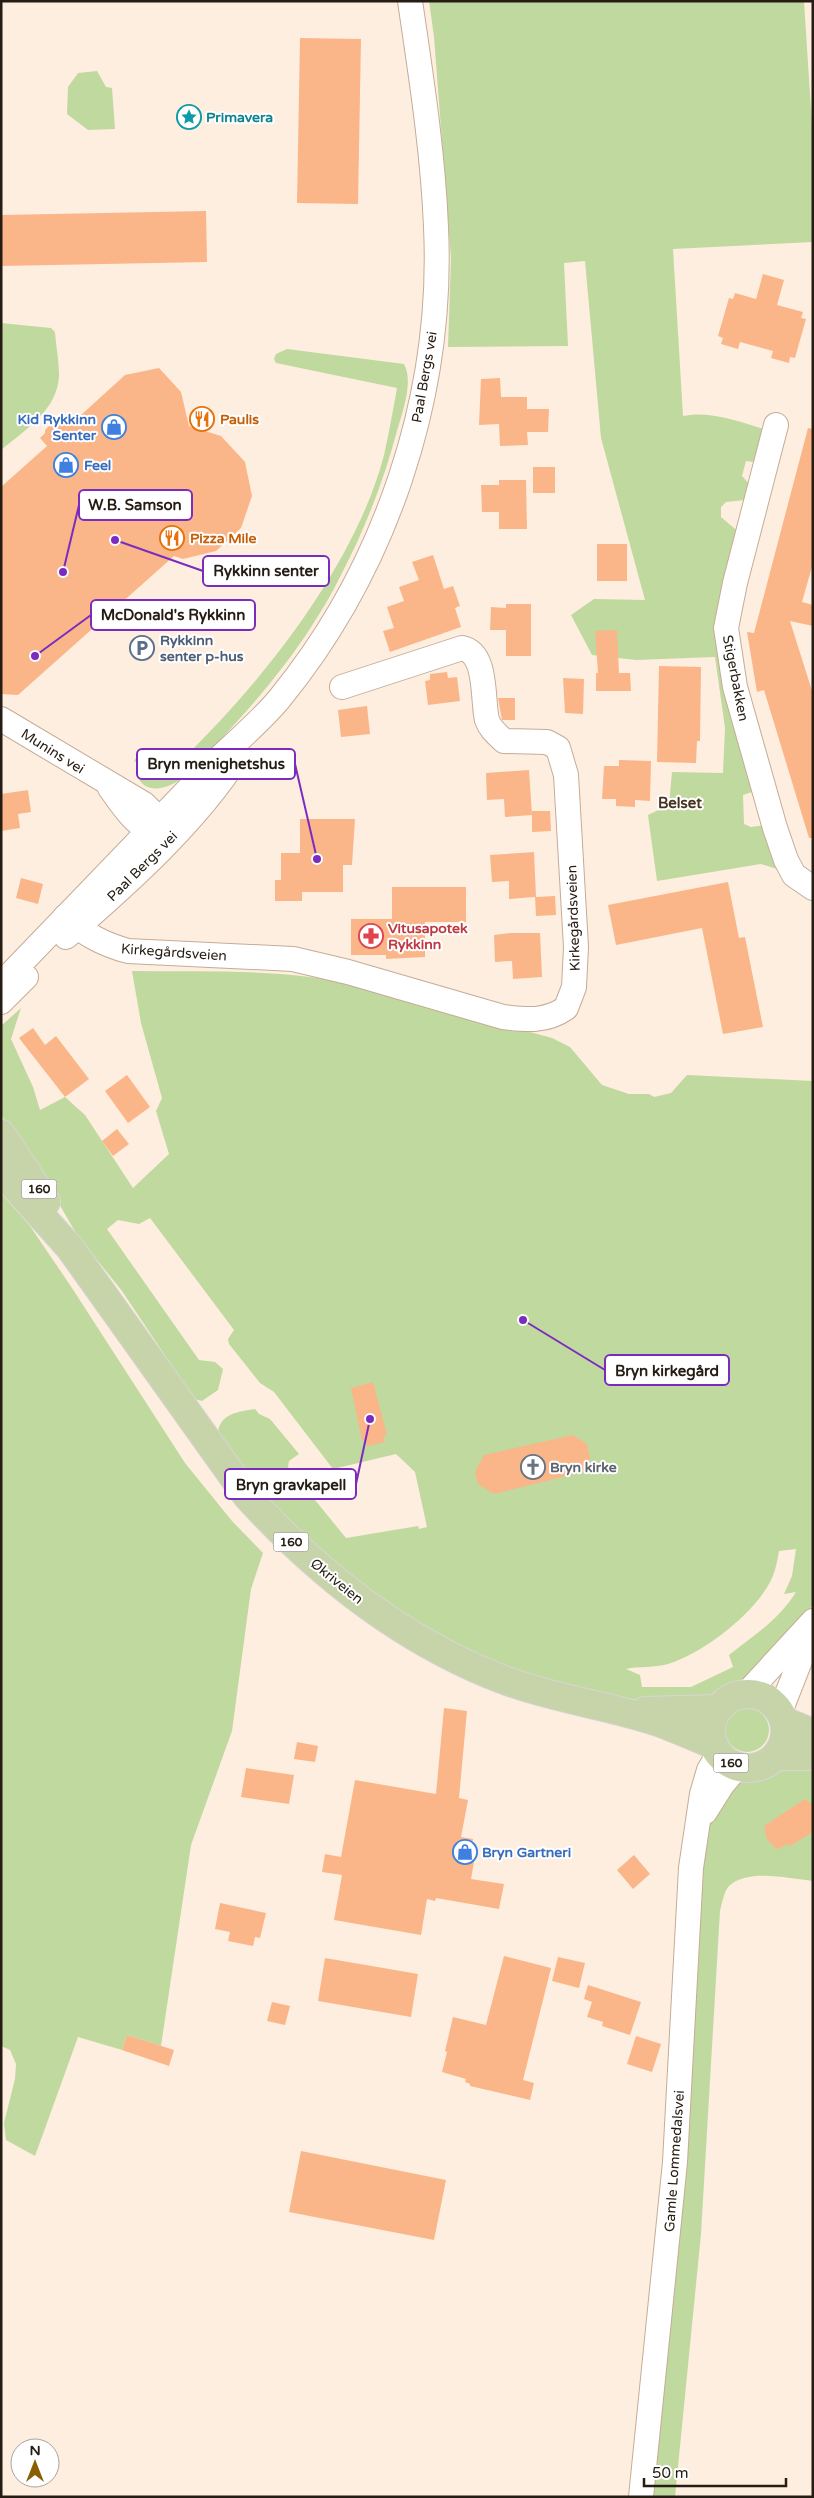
<svg xmlns="http://www.w3.org/2000/svg" width="814" height="2498" viewBox="0 0 814 2498" font-family="'Varela Round',sans-serif">
	<rect width="100%" height="100%" fill="#feeee0"/>
	<g fill="#c0d99f" fill-rule="evenodd">
		<path d="M429 1H804L813 141V242L673 249 683 416C709 410 742 422 767 430L761 463 746 461 742 476 752 487 745 500 726 502 721 507V517L741 534 723 611 752 790V792L743 795 744 824 751 827 766 825 777 869 761 864 657 881 648 815 669 805 672 772 723 773 725 728 715 657 636 660 592 655 571 615 594 599 645 600 601 438 585 261 564 263 568 346 448 347 451 258 434 37Z"/>
		<polygon points="97,71 106,87 112,88 115,129 88,130 67,114 68,87 78,73"/>
		<path d="M1 323 51 328 55 332C56 346 59 361 59 375 58 410 25 430 1 450Z"/>
		<path d="M287 349 404 364C414 382 402 413 397 431 384 480 365 529 341 575 333 592 323 608 313 624 287 665 254 704 221 739 209 752 198 767 184 777 170 788 145 797 137 775L140 764 134 761 142 749 172 769C256 691 355 567 384 455 389 433 393 410 397 388L276 363 274 359 276 354Z"/>
		<path d="M132 971C208 972 286 968 361 986L552 1038 570 1047 602 1085 629 1094H649L654 1097 671 1093 687 1075 813 1081V1605L759 1672C746 1680 731 1682 718 1689 714 1692 710 1696 705 1697 585 1719 426 1641 335 1565 304 1539 277 1509 252 1477 240 1463 227 1449 218 1433 220 1413 238 1412 255 1409L259 1414 270 1419 299 1454 289 1461 288 1467 346 1538 418 1526 419 1529 427 1527 415 1472 396 1454 333 1469 274 1392 260 1383 229 1344 228 1339 234 1330 150 1218 139 1224 118 1220 107 1229 199 1360 215 1362 223 1369 218 1390 202 1401 194 1399 122 1291 77 1235 46 1181 1 1115V1026L21 1008 11 1039 33 1087 40 1110 65 1097 85 1115 133 1188 169 1154 156 1111 162 1098 141 1023ZM796 1549 792 1576 784 1594 796 1592C779 1620 754 1635 729 1655L733 1667 691 1687H642L640 1675 626 1669C638 1666 655 1668 668 1664 703 1653 751 1616 769 1584 775 1574 777 1562 779 1551Z"/>
		<polygon points="1,1193 30,1226 72,1288 185,1463 232,1521 263,1553 251,1589 232,1731 191,1845 161,2046 127,2035 122,2050 78,2037 35,2156 6,2140 4,2123 15,2079 16,2064 10,2050 1,2046"/>
		<circle cx="747" cy="1730" r="22"/>
		<path d="M788 1764H813V1881C789 1879 749 1868 729 1886 724 1891 722 1904 720 1911L701 2234 675 2497H651L697 1893 711 1813 734 1783 760 1780Z"/>
	</g>
	<g fill="#fab688">
		<polygon points="300,38 361,39 358,204 297,203"/>
		<polygon points="206,211 207,262 1,266 1,215"/>
		<polygon points="763,274 784,280 777,305 803,312 801,318 806,319 795,358 790,357 789,363 771,358 773,351 740,342 738,349 721,344 723,338 718,336 729,298 733,299 735,293 756,299"/>
		<polygon points="159,368 181,392 189,426 221,436 245,462 252,496 241,528 216,551 183,559 174,556 18,695 1,694 1,487 47,446 40,438 45,433 45,430 59,416 69,426 125,375"/>
		<polygon points="500,378 501,397 527,397 527,409 549,409 548,432 527,432 528,445 500,446 499,424 479,425 481,379"/>
		<polygon points="808,428 813,429 813,563 802,602 813,605 813,626 790,621 813,694 813,838 809,838 764,690 757,692 747,632 754,633"/>
		<rect x="533" y="467" width="22" height="26"/>
		<polygon points="499,480 526,480 527,529 499,529 499,512 482,512 481,485 499,485"/>
		<rect x="597" y="544" width="30" height="37"/>
		<polygon points="433,555 444,589 453,586 460,606 455,608 461,627 390,652 383,631 394,628 387,607 404,601 399,587 419,580 412,562"/>
		<polygon points="506,604 531,604 531,656 506,656 506,630 490,630 491,607 506,608"/>
		<polygon points="617,630 619,673 630,673 631,691 596,691 596,673 598,673 595,631"/>
		<polygon points="659,666 701,667 700,741 697,741 696,763 657,762"/>
		<polygon points="447,672 448,678 457,677 460,701 428,705 425,681 430,680 430,674"/>
		<polygon points="563,678 584,679 583,714 565,713"/>
		<polygon points="498,698 515,698 515,720 502,720"/>
		<polygon points="367,706 370,734 341,737 338,710"/>
		<polygon points="619,760 651,761 650,801 635,800 635,807 616,806 616,799 602,799 604,766 619,766"/>
		<polygon points="529,770 532,815 505,817 504,799 487,800 486,773"/>
		<polygon points="28,790 31,812 18,814 20,828 1,831 1,794"/>
		<polygon points="532,811 550,811 551,831 532,832"/>
		<polygon points="300,819 355,819 352,865 343,865 343,892 302,892 302,901 275,901 275,880 281,880 281,853 300,853"/>
		<polygon points="534,852 536,897 555,896 556,915 536,916 535,897 509,899 509,881 492,882 490,855"/>
		<polygon points="21,878 43,884 38,904 16,898"/>
		<polygon points="728,882 739,938 745,937 763,1027 723,1034 702,928 616,945 608,905"/>
		<polygon points="392,887 466,887 466,922 425,922 425,957 386,959 386,955 351,955 351,919 392,919"/>
		<polygon points="511,933 540,933 542,977 513,979 512,961 495,962 494,935"/>
		<polygon points="33,1028 45,1045 56,1036 89,1079 65,1097 19,1038"/>
		<polygon points="127,1075 150,1107 128,1123 105,1091"/>
		<polygon points="117,1129 129,1144 113,1156 102,1141"/>
		<polygon points="373,1382 387,1435 383,1436 385,1442 367,1446 365,1440 362,1440 351,1388"/>
		<polygon points="573,1435 587,1444 590,1459 582,1472 494,1494 478,1484 475,1472 484,1455"/>
		<polygon points="444,1708 467,1711 459,1798 468,1800 461,1837 473,1839 471,1849 476,1850 471,1879 504,1884 499,1909 436,1898 435,1901 427,1899 421,1935 334,1920 342,1875 322,1872 325,1854 341,1857 355,1780 436,1794"/>
		<polygon points="297,1742 318,1746 315,1762 294,1759"/>
		<polygon points="246,1768 294,1775 289,1804 241,1797"/>
		<polygon points="805,1799 813,1805 813,1828 811,1829 813,1832 790,1846 787,1844 779,1849 774,1847 767,1839 764,1826"/>
		<polygon points="634,1855 650,1874 633,1889 617,1870"/>
		<polygon points="220,1903 266,1913 260,1938 255,1937 253,1946 228,1941 230,1932 215,1929"/>
		<polygon points="504,1956 551,1968 523,2080 534,2083 530,2100 470,2086 470,2084 465,2082 466,2079 442,2072 447,2052 445,2051 453,2017 486,2025"/>
		<polygon points="558,1957 585,1963 579,1988 552,1981"/>
		<polygon points="325,1958 418,1974 411,2017 318,2001"/>
		<polygon points="588,1985 641,2002 630,2035 602,2026 603,2022 587,2017 592,2002 584,1999"/>
		<polygon points="272,2002 290,2006 285,2025 267,2021"/>
		<polygon points="127,2035 174,2050 169,2066 122,2050"/>
		<polygon points="636,2036 661,2044 652,2072 627,2064"/>
		<polygon points="301,2151 446,2180 434,2240 289,2212"/>
	</g>
	<g fill="none" stroke-linecap="round" stroke-linejoin="round">
		<defs>
			<g id="minor">
				<polyline points="776,425 735,583 726,628 735,687 775,828 786,860 794,875 813,888"/>
				<polyline points="1,719 144,804 160,820 166,833"/>
				<path d="M110 788C124 808 137 828 160 836"/>
				<path d="M65 917C85 934 102 944 128 951L293 959 348 972 503 1017C527 1020 546 1022 566 1008L574 987 576 947 566 775 558 748 547 742 504 741C498 735 490 729 487 720 482 700 488 653 462 648L342 687"/>
				<path d="M66 937C126 885 196 823 239 755"/>
				<path d="M1 984C70 912 138 842 207 770 230 746 258 725 280 698 386 568 444 396 436 227 433 152 421 76 410 1"/>
				<polyline points="1,1002 26,977"/>
				<polyline points="746,1694 813,1621"/>
				<polyline points="780,1712 812,1630"/>
				<polyline points="705,1812 722,1785 738,1766"/>
				<polyline points="641,2497 675,2162 691,1868 702,1794 709,1770 719,1753"/>
			</g>
			<g id="major">
				<polyline points="1,1134 46,1202"/>
				<path d="M1 1171 70 1248 247 1496C319 1575 404 1642 504 1680 554 1699 607 1705 658 1722 677 1729 695 1737 714 1745"/>
				<circle cx="748" cy="1731" r="37"/>
				<polyline points="645,1711 718,1709"/>
				<polyline points="784,1721 813,1733"/>
				<polyline points="776,1756 813,1756"/>
			</g>
		</defs>
		<use href="#minor" stroke="#c5ac96" stroke-width="26"/>
		<use href="#major" stroke="#d8d6d5" stroke-width="30"/>
		<use href="#minor" stroke="#fff" stroke-width="24"/>
		<use href="#major" stroke="#c7d3a8" stroke-width="28"/>
	</g>
	<defs>
		<symbol id="sight-ring" viewBox="-11 -11 22 22"><circle r="9.5" fill="#fff" stroke="#0f9aa8" stroke-width="1.5"/><path d="M0-6L1.8-2.2L6-1.7L2.9 1.2L3.7 5.4L0 3.3L-3.7 5.4L-2.9 1.2L-6-1.7L-1.8-2.2Z" fill="#0f9aa8"/></symbol>
		<symbol id="restaurant-ring" viewBox="-11 -11 22 22"><circle r="9.5" fill="#fff" stroke="#e8710a" stroke-width="1.5"/><path d="M-5-6h1v4h1v-4h1v4h1v-4h1v5L-1.5 .5V6h-2V.5L-5-1ZM5-6V6H3V1.5H1.5Q1.5-4 5-6Z" fill="#e8710a"/></symbol>
		<symbol id="shop-ring" viewBox="-11 -11 22 22"><circle r="9.5" fill="#fff" stroke="#3f7fe0" stroke-width="1.5"/><path d="M-5-2.5h2.3a2.7 3.5 0 0 1 5.4 0H5L5.5 6h-11ZM-1.5-2.5h3a1.5 2.3 0 0 0-3 0Z" fill="#3f7fe0"/></symbol>
		<symbol id="parking-ring" viewBox="-11 -11 22 22"><circle r="9.5" fill="#fff" stroke="#5c6f8a" stroke-width="1.5"/><path d="M-3.5-5.5H1a3.5 3.5 0 0 1 0 7H-1V5.5H-3.5ZM-1-3.4V-.6H.8a1.4 1.4 0 0 0 0-2.8Z" fill="#5c6f8a"/></symbol>
		<symbol id="pharmacy-ring" viewBox="-11 -11 22 22"><circle r="9.5" fill="#fff" stroke="#e0444e" stroke-width="1.5"/><path d="M-2-6h4v4h4v4h-4v4h-4v-4h-4v-4h4Z" fill="#e0444e"/></symbol>
		<symbol id="church-ring" viewBox="-11 -11 22 22"><circle r="9.5" fill="#fff" stroke="#6b7280" stroke-width="1.5"/><path d="M-1.2-6h2.4v3.5h3.3v2.4h-3.3V6h-2.4V-.1h-3.3v-2.4h3.3Z" fill="#6b7280"/></symbol>
	</defs>
	<g fill-rule="evenodd">
		<use href="#sight-ring" x="175" y="103" width="28" height="28"/>
		<use href="#restaurant-ring" x="188" y="405" width="28" height="28"/>
		<use href="#shop-ring" x="100" y="413" width="28" height="28"/>
		<use href="#shop-ring" x="52" y="451" width="28" height="28"/>
		<use href="#restaurant-ring" x="158" y="524" width="28" height="28"/>
		<use href="#parking-ring" x="128" y="634" width="28" height="28"/>
		<use href="#pharmacy-ring" x="357" y="922" width="28" height="28"/>
		<use href="#church-ring" x="519" y="1453" width="28" height="28"/>
		<use href="#shop-ring" x="451" y="1838" width="28" height="28"/>
	</g>
	<g text-anchor="middle" stroke-width="4" stroke-linejoin="round" paint-order="stroke">
		<g fill="#fff" stroke="#66605a" stroke-width="1">
			<rect x="21.5" y="1179.5" width="35" height="19" rx="4"/>
			<rect x="273.5" y="1532.5" width="35" height="19" rx="4"/>
			<rect x="713.5" y="1753.5" width="35" height="19" rx="4"/>
		</g>
		<g font-size="12" font-weight="bold" fill="#251c13">
			<text x="39" y="1193">160</text>
			<text x="291" y="1546">160</text>
			<text x="731" y="1767">160</text>
		</g>
		<g font-size="14" font-weight="bold" fill="#0d838f" stroke="#fff" text-anchor="start">
			<text x="206" y="122">Primavera</text>
		</g>
		<g font-size="14" fill="#251c13" stroke="#fff">
			<text transform="translate(424 377) rotate(-80)" y="5">Paal Bergs vei</text>
			<text transform="translate(736 678) rotate(79)" y="5">Stigerbakken</text>
			<text transform="translate(53 751) rotate(32)" y="5">Munins vei</text>
			<text transform="translate(142 866) rotate(-45)" y="5">Paal Bergs vei</text>
			<text transform="translate(573 918) rotate(-92)" y="5">Kirkegårdsveien</text>
			<text transform="translate(174 952) rotate(4)" y="5">Kirkegårdsveien</text>
			<text transform="translate(337 1581) rotate(39)" y="5">Økriveien</text>
			<text transform="translate(674 2161) rotate(-86)" y="5">Gamle Lommedalsvei</text>
		</g>
		<g font-size="14" font-weight="bold" fill="#366cbe" stroke="#fff" text-anchor="start">
			<text x="96" y="424" text-anchor="end">Kid Rykkinn<tspan x="96" dy="16">Senter</tspan></text>
			<text x="84" y="470">Feel</text>
			<text x="482" y="1857">Bryn Gartneri</text>
		</g>
		<g font-size="14" font-weight="bold" fill="#c56008" stroke="#fff" text-anchor="start">
			<text x="220" y="424">Paulis</text>
			<text x="190" y="543">Pizza Mile</text>
		</g>
		<g font-size="14" font-weight="bold" fill="#4e5e75" stroke="#fff" text-anchor="start">
			<text x="160" y="645">Rykkinn<tspan x="160" dy="16">senter p-hus</tspan></text>
		</g>
		<g font-size="14" font-weight="bold" fill="#be3a42" stroke="#fff" text-anchor="start">
			<text x="388" y="933">Vitusapotek<tspan x="388" dy="16">Rykkinn</tspan></text>
		</g>
		<g font-size="14" font-weight="bold" fill="#5b616d" stroke="#fff" text-anchor="start">
			<text x="550" y="1472">Bryn kirke</text>
		</g>
		<g font-size="15" font-weight="bold" fill="#473320" stroke="#fff">
			<text x="680" y="808">Belset</text>
		</g>
	</g>
	<path fill="none" stroke="#7b2cbf" stroke-width="2" d="M63 572L79 505M115 540L203 571M35 656L91 615M317 859L295 764M523 1320L605 1370M370 1419L356 1484"/>
	<g fill="#7b2cbf" stroke="#fff" stroke-width="2">
		<circle cx="63" cy="572" r="5"/>
		<circle cx="115" cy="540" r="5"/>
		<circle cx="35" cy="656" r="5"/>
		<circle cx="317" cy="859" r="5"/>
		<circle cx="523" cy="1320" r="5"/>
		<circle cx="370" cy="1419" r="5"/>
	</g>
	<g fill="#fff" stroke="#7b2cbf" stroke-width="2">
		<rect x="79" y="490" width="113" height="30" rx="5"/>
		<rect x="203" y="556" width="126" height="30" rx="5"/>
		<rect x="91" y="600" width="164" height="30" rx="5"/>
		<rect x="137" y="749" width="158" height="30" rx="5"/>
		<rect x="605" y="1355" width="124" height="30" rx="5"/>
		<rect x="225" y="1469" width="131" height="30" rx="5"/>
	</g>
	<g font-size="15" text-anchor="middle" font-weight="bold" fill="#251c13">
		<text x="135" y="510">W.B. Samson</text>
		<text x="266" y="576">Rykkinn senter</text>
		<text x="173" y="620">McDonald's Rykkinn</text>
		<text x="216" y="769">Bryn menighetshus</text>
		<text x="667" y="1376">Bryn kirkegård</text>
		<text x="291" y="1490">Bryn gravkapell</text>
	</g>
	<rect width="814" height="2498" fill="none" stroke="#251c13" stroke-width="5"/>
	<g transform="translate(35 2463)"><circle r="24" fill="#ffffff" stroke="#a8a4a1"/>
	<path d="M0-4L9 19L0 12L-9 19Z" fill="#8a5e01"/>
	<text y="-8" font-size="14" font-weight="bold" text-anchor="middle" fill="#251c13">N</text>
	</g>
	<path d="M644 2478v8h142v-8" fill="none" stroke="#251c13" stroke-width="2.5"/>
	<text x="652" y="2478" font-size="15" fill="#251c13" stroke="#ffffff" stroke-width="4" paint-order="stroke">50 m</text>
</svg>
